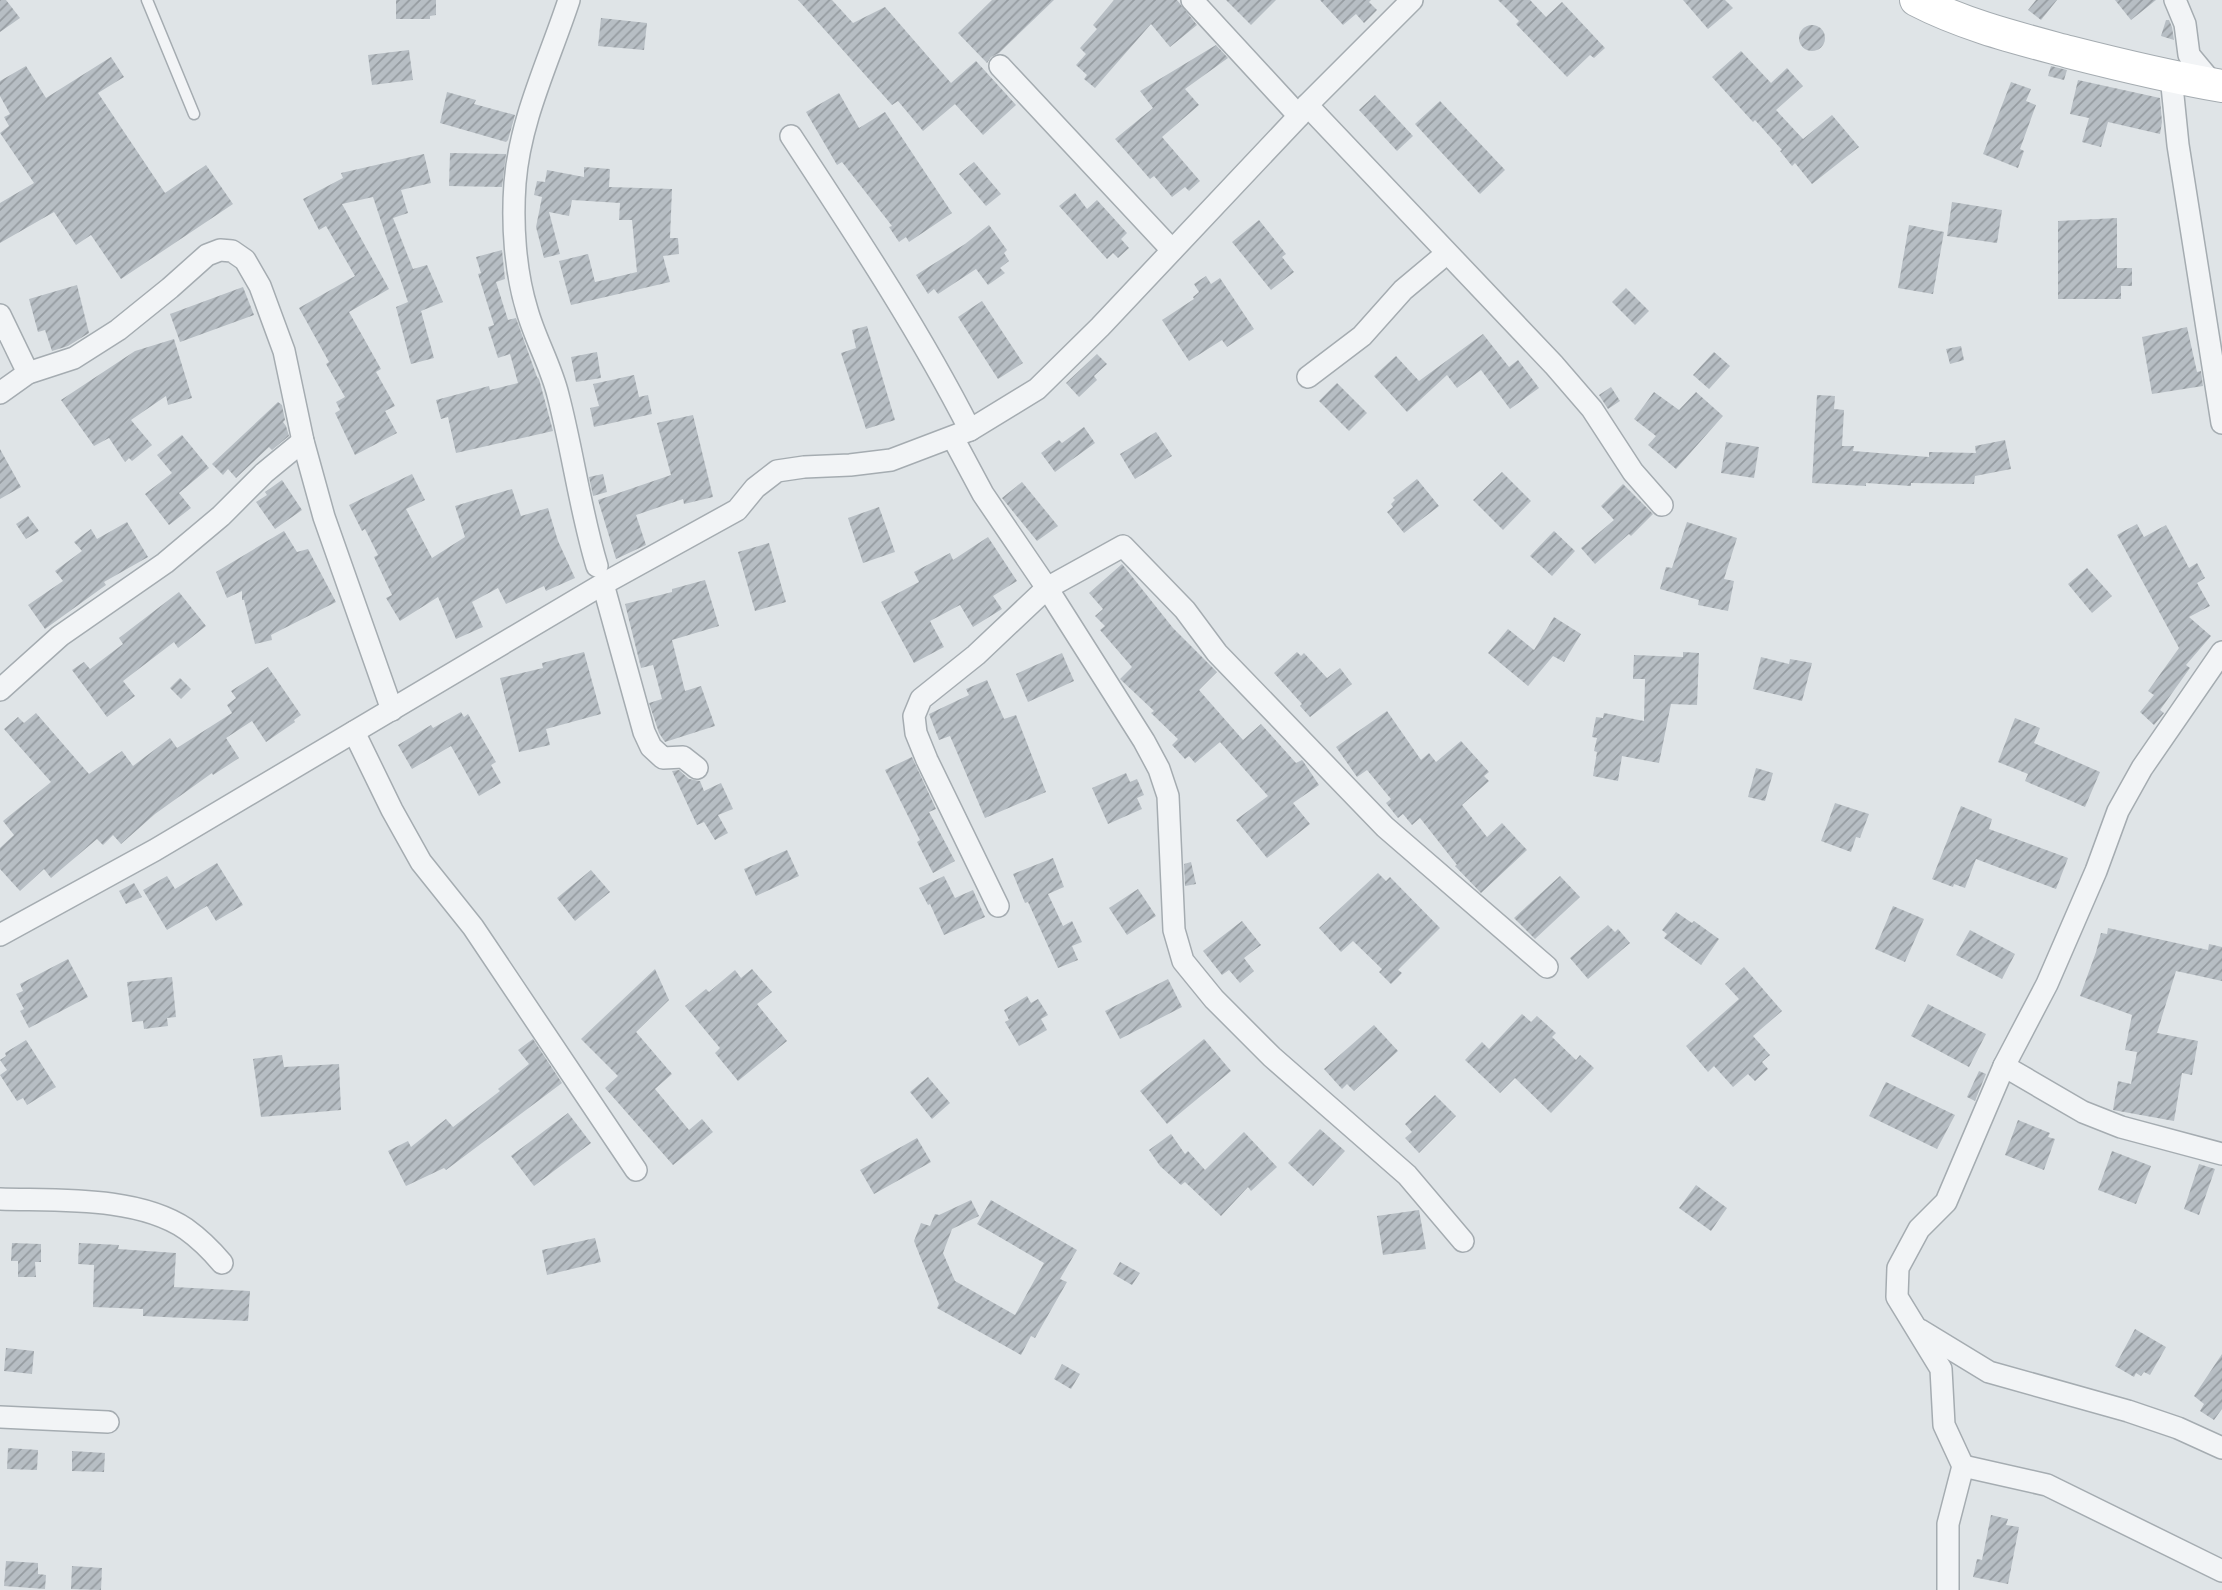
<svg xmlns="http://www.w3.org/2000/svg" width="2222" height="1590" viewBox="0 0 2222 1590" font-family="Commissioner,sans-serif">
	<defs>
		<pattern id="building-hatch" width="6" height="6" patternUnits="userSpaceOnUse" patternTransform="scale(1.75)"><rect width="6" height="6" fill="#b7bec4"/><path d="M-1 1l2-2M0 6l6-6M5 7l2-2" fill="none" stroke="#959ba0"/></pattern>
	</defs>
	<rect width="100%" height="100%" fill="#dfe4e7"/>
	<g fill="url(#building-hatch)">
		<polygon points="0,0 6,0 20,18 0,32"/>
		<polygon points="396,0 436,0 436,15 430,16 430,19 396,19"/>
		<polygon points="798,0 832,0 853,23 885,7 951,83 976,61 1016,105 983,135 955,104 923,131 898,101 892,105"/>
		<polygon points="992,0 1054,0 999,53 991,57 987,63 958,33"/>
		<polygon points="1114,0 1177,0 1197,25 1170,47 1151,24 1095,88 1084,79 1087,75 1076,65 1086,54 1080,48 1097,29 1093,25"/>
		<polygon points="1226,0 1276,0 1251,25"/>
		<polygon points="1320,0 1371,0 1369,2 1377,10 1364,23 1356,14 1343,25"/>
		<polygon points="1498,0 1530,0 1546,17 1562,2 1605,48 1594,58 1590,55 1567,77 1516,24 1519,21"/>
		<polygon points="1683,0 1725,0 1733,8 1708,29"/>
		<polygon points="2036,0 2057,0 2041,20 2028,10"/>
		<polygon points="2115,0 2156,0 2131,20"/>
		<polygon points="601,18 647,23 644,50 598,46"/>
		<polygon points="2166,20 2169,20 2172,27 2174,40 2161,36"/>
		<circle cx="1812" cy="38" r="13"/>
		<polygon points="1216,45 1228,58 1185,89 1199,105 1162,137 1200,181 1189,191 1185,187 1172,197 1154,176 1150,179 1115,139 1153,108 1140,91"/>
		<polygon points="409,50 413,80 372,85 368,55"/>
		<polygon points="1741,51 1771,83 1787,68 1803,86 1776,110 1803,139 1832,115 1859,147 1812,184 1795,163 1792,166 1780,151 1782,150 1755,120 1753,122 1712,77"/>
		<polygon points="111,57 124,77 98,93 165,193 206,165 233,204 121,279 91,235 76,245 54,212 0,243 0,203 34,183 0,133 9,126 4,117 10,114 0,96 0,81 26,66 46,98"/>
		<polygon points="2051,66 2067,70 2064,80 2048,76"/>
		<polygon points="2078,80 2160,98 2162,122 2160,134 2108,122 2101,147 2082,142 2089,118 2070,114"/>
		<polygon points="2011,82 2031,89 2026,101 2036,105 2020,149 2024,151 2018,168 1983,154"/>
		<polygon points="447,92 476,100 474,104 515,115 508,140 506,142 440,123"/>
		<polygon points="839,93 859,128 885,112 952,213 909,242 906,237 899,242 889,227 892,226 842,162 837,165 806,112"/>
		<polygon points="1375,95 1413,136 1397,151 1359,110"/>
		<polygon points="1440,101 1505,170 1480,194 1415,124"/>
		<polygon points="450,153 506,154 502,187 449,186"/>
		<polygon points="424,154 431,183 401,190 408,213 393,218 413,269 427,265 443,302 421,311 434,358 411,364 396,307 408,302 373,197 342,204 389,289 349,312 381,369 376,372 395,406 385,411 397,433 355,455 335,413 340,410 336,402 345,397 326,364 329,362 299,308 355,276 326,226 319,230 303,199 343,178 341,173"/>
		<polygon points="974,162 1001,194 986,206 959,174"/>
		<polygon points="584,167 610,169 609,187 672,189 670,238 678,238 679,254 663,256 670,282 571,305 559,261 588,254 595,282 637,272 632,220 619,220 620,203 572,200 569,216 549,212 560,254 544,258 536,227 542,197 534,195 537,181 545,182 547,170 584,177"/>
		<polygon points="1075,193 1087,209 1097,200 1127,233 1121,239 1129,248 1118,258 1113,253 1107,259 1059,206"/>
		<polygon points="1952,202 2002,210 1997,243 1947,236"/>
		<polygon points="2117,218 2117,268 2132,268 2132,286 2121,286 2121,299 2058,299 2058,221"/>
		<polygon points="1259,220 1286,254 1282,257 1294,272 1271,290 1232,242"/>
		<polygon points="989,225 1007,250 1004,253 1009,261 1000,268 1005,273 988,285 976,269 938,294 934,289 928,294 916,275 965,244"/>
		<polygon points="1909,225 1944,232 1933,294 1898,288"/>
		<polygon points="502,250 505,279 496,282 508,320 516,318 537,377 539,379 553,431 456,453 448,417 441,419 436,400 489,386 490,390 518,383 510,354 498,358 488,327 494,325 478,274 481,273 476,257"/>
		<polygon points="1206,276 1211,284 1220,278 1254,329 1227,347 1222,340 1189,361 1162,320 1194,299 1193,297 1199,292 1194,284"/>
		<polygon points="77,285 89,333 68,346 52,351 45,330 38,332 29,299"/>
		<polygon points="243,287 254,315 180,342 170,314"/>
		<polygon points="1626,288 1649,311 1635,325 1612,302"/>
		<polygon points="982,301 1023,363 998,379 958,317"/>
		<polygon points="867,326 895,420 866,429 841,353 856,348 852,330"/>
		<polygon points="2187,327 2197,372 2201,371 2203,386 2152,394 2142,337"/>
		<polygon points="1483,334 1509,367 1518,360 1539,388 1510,409 1481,370 1457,388 1447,375 1407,412 1374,376 1396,356 1419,381"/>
		<polygon points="174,339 192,398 168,405 166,396 131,420 152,445 132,461 129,458 125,462 109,438 94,446 61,400 135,351"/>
		<polygon points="1961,346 1964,360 1950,364 1946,349"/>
		<polygon points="597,352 601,378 576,382 571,357"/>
		<polygon points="1714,352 1730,366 1709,389 1693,375"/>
		<polygon points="1097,354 1107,364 1094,376 1097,380 1079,397 1066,383"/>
		<polygon points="634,375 639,397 648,395 652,414 594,427 590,408 599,406 593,384"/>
		<polygon points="1337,383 1367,413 1349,431 1319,401"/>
		<polygon points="1611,387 1620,401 1608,409 1599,395"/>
		<polygon points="1654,392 1679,410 1696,392 1723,416 1676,469 1648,445 1656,436 1634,419"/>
		<polygon points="1817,395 1835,396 1834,409 1844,410 1842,446 1854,446 1853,451 1929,457 1929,452 1976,453 1975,446 2005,440 2011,469 1975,476 1974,484 1911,483 1911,486 1866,483 1866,486 1812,483"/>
		<polygon points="278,402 282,405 285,420 283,422 286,426 289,436 272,450 269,447 236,478 228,469 223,475 212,464"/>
		<polygon points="693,415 713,497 684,504 683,499 636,515 646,545 616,559 598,500 671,475 657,423"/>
		<polygon points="1084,427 1095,443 1055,472 1041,453 1059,440 1062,443"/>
		<polygon points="1156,432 1172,456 1135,479 1120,454"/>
		<polygon points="182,435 209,468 179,493 191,508 169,525 145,494 172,473 157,455"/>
		<polygon points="1726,442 1759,447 1754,478 1721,473"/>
		<polygon points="0,449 21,487 0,499"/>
		<polygon points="1502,472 1531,501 1503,530 1473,500"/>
		<polygon points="412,474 425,500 406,509 432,558 465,537 455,506 512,489 521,516 548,508 558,541 575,578 546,591 544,586 506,604 498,588 472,602 483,627 456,639 438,597 400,621 386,598 392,595 374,557 378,555 365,529 362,531 349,505"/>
		<polygon points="603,474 607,492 593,496 589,477"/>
		<polygon points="1417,479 1439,506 1404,533 1387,512 1393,507 1391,504 1395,500 1393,498"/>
		<polygon points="282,480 302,510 275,529 256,502 267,495 265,492"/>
		<polygon points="1022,482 1058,526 1037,541 1002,498"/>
		<polygon points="1623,484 1653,514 1631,536 1629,534 1595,564 1581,548 1614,520 1601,506"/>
		<polygon points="879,507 895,552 863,563 848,518"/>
		<polygon points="28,516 39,531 26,539 16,524"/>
		<polygon points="127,522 148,557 104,582 106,585 45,629 28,605 63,581 55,571 82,551 74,542 91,529 97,539"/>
		<polygon points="1687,522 1737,538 1724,579 1734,581 1728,611 1698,605 1699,600 1660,589 1666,567 1672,568"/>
		<polygon points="2137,524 2144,537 2166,525 2189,568 2197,563 2205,578 2197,583 2210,606 2189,617 2211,636 2186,665 2190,668 2160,710 2164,713 2154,725 2140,712 2154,695 2148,691 2179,648 2117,535"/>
		<polygon points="284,531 297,552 308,549 336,602 271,635 272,640 255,644 244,600 242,600 242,591 227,598 216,572"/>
		<polygon points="1554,531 1575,551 1552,576 1530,556"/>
		<polygon points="988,537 1017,581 993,596 1002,609 973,627 960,605 930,621 944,647 914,663 881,602 919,582 914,572 950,553 953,560"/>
		<polygon points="769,543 786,602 755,611 738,552"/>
		<polygon points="1122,564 1173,628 1217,672 1199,690 1243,740 1261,724 1296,763 1302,760 1303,761 1319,785 1293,803 1310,824 1267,858 1236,820 1268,796 1220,742 1195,763 1189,756 1185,759 1172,745 1178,739 1151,713 1154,711 1120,679 1132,667 1100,630 1105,626 1095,616 1103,609 1089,593"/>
		<polygon points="2087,568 2112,596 2092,613 2068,584"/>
		<polygon points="705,580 719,626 672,640 685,691 701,686 715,726 665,742 659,733 649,703 662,699 653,665 641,668 625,604 672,592 672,589"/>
		<polygon points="179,592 206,626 178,648 174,642 123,681 135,696 107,717 72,670 84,662 90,669 123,644 119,638"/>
		<polygon points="1554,617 1581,634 1564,662 1553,656 1528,686 1488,653 1508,629 1534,650"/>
		<polygon points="584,652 601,714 546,729 550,745 519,752 500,678 543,668 542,663"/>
		<polygon points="1297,652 1301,656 1304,653 1327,678 1340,668 1352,684 1310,717 1300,706 1302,704 1274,673"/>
		<polygon points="1683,652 1699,653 1697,705 1671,704 1659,763 1622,756 1618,781 1593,776 1597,752 1594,751 1597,738 1592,737 1596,717 1603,718 1604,713 1644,721 1645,679 1633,679 1634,655 1683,657"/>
		<polygon points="1062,653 1074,681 1028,702 1016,674"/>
		<polygon points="1761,657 1789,664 1790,659 1812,663 1802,701 1753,689"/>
		<polygon points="268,667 301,715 294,720 295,722 266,742 252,721 226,738 239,758 213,775 212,773 155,814 121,844 113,835 103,845 97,839 51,878 44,869 20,891 0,869 0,848 14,835 3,821 51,782 4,729 18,717 24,723 36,713 89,774 122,751 133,766 170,738 177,748 232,713 227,705 236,698 231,691"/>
		<polygon points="180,678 191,689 181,699 170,688"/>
		<polygon points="987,680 1004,719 1016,715 1046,792 985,818 950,736 939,740 929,714 969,695 966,689"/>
		<polygon points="1387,711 1421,760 1429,753 1436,762 1461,741 1489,772 1484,776 1489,781 1462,805 1487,837 1502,823 1527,850 1481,893 1455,866 1457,865 1420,818 1412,825 1403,814 1398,818 1386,803 1391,799 1367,770 1357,777 1336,747"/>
		<polygon points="461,712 464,717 468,714 496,762 491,765 501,783 479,796 451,746 412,769 398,745 431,725 433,728"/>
		<polygon points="2015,718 2040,728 2034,743 2100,772 2085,807 2025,781 2028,774 1998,762"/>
		<polygon points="912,757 936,809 929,812 955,861 933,873 917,842 920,840 885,770"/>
		<polygon points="1756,768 1773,773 1765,801 1748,797"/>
		<polygon points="679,770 689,779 700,781 704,791 721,783 733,809 718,815 728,833 715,840 704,822 697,825 672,771"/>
		<polygon points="1126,773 1130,782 1137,779 1144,795 1137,798 1142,809 1108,824 1092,788"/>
		<polygon points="1835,803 1869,814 1860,838 1856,837 1851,852 1821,841"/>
		<polygon points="1961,806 1992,819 1989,829 2068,858 2056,889 1976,859 1965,888 1954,884 1953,887 1932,879"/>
		<polygon points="787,850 799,876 756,896 744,869"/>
		<polygon points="1053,858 1064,887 1048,894 1063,926 1072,921 1082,942 1072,946 1078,960 1058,968 1028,902 1025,903 1013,874"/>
		<polygon points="1191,862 1196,884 1185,886 1184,864"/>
		<polygon points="217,863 243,905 216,921 207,906 167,930 143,890 167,876 175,889"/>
		<polygon points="591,870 610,892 575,921 557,898"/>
		<polygon points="1378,873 1386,881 1390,877 1440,928 1398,970 1402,973 1391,984 1379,972 1382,969 1353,941 1341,952 1319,928"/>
		<polygon points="944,876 955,898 973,890 985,917 944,935 930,904 928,905 919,888"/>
		<polygon points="1560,876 1580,897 1535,939 1514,918"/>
		<polygon points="134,883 142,897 126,904 119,891"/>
		<polygon points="1138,889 1156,916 1127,935 1109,908"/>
		<polygon points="1893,906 1924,919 1905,962 1875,949"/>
		<polygon points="1676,912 1692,923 1694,921 1719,939 1701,965 1664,938 1667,934 1662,930"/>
		<polygon points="1242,921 1261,945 1244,958 1254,971 1240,983 1229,970 1222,975 1203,951"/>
		<polygon points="1608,925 1615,932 1618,929 1630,943 1588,979 1570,958"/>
		<polygon points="2108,928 2208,950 2209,944 2222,947 2222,981 2176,971 2157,1033 2198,1041 2192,1075 2182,1073 2174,1121 2113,1110 2118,1081 2131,1084 2137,1052 2125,1050 2132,1015 2080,996 2096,952 2101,933 2107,934"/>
		<polygon points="1970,930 2015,954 2002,979 1956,955"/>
		<polygon points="68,959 88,997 29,1028 20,1011 24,1009 16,994 23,991 20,984"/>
		<polygon points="1744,967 1782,1011 1753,1036 1770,1055 1762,1062 1768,1069 1755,1081 1748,1074 1733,1087 1714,1066 1708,1072 1686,1046 1739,999 1725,984"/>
		<polygon points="655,969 669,1000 636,1032 672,1074 655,1089 689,1130 702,1119 713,1132 673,1165 605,1088 618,1076 581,1039"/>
		<polygon points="752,969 772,992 757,1004 787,1041 738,1081 715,1053 720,1048 685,1006 706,989 709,992 735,970 741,978"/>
		<polygon points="172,977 176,1017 167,1018 168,1026 144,1029 143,1021 132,1022 127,982"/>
		<polygon points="1168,979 1182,1007 1120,1039 1105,1011"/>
		<polygon points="1027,996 1031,1003 1038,999 1048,1015 1041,1019 1047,1030 1019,1046 1005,1022 1009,1020 1004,1010"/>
		<polygon points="1928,1004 1986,1034 1969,1067 1911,1036"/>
		<polygon points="1522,1014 1531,1022 1537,1016 1556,1033 1552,1037 1576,1060 1580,1055 1594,1068 1551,1113 1515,1078 1500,1093 1465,1060 1482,1042 1489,1049"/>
		<polygon points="1374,1025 1398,1051 1354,1091 1347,1084 1342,1089 1324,1069"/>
		<polygon points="533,1039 562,1083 446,1170 444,1168 406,1186 388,1151 408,1141 411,1147 446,1119 453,1127 500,1091 498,1089 529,1064 518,1050"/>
		<polygon points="1204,1039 1231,1071 1167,1124 1140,1091"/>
		<polygon points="26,1040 56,1087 27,1105 23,1098 17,1101 0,1075 7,1070 0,1060 6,1056 5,1053"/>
		<polygon points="282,1055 284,1067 339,1064 341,1110 261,1117 253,1059"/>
		<polygon points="1979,1071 1986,1074 1975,1101 1967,1097"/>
		<polygon points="928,1077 950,1103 932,1119 910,1092"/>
		<polygon points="1886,1082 1955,1115 1937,1149 1869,1116"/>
		<polygon points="1435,1095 1456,1116 1419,1153 1405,1138 1412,1132 1405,1124"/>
		<polygon points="568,1113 591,1143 534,1186 511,1156"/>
		<polygon points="2018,1120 2050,1133 2048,1137 2055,1139 2044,1170 2005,1155"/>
		<polygon points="1320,1129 1345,1151 1313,1186 1288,1163"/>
		<polygon points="1244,1132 1277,1167 1251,1191 1248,1187 1221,1216 1185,1182 1181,1185 1160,1166 1149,1150 1171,1134 1185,1154 1188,1151 1205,1170"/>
		<polygon points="917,1138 931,1162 874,1194 860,1170"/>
		<polygon points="2112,1151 2151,1166 2136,1204 2098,1190"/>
		<polygon points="2199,1164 2215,1169 2199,1215 2184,1209"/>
		<polygon points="1696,1185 1727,1208 1711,1231 1679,1208"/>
		<polygon points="971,1200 979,1216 952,1229 943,1253 955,1281 1015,1315 1044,1263 977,1224 991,1200 1077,1250 1060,1279 1067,1282 1035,1338 1031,1336 1021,1355 937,1308 939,1304 914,1241 921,1223 930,1226 935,1214 939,1215"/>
		<polygon points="1419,1210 1426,1249 1383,1255 1377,1216"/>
		<polygon points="595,1238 601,1262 547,1275 542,1250"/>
		<polygon points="12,1243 41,1244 41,1262 35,1262 36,1277 18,1277 18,1261 11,1261"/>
		<polygon points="79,1243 119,1245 118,1249 176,1253 174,1287 250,1291 248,1321 143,1316 143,1309 93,1307 94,1265 78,1264"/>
		<polygon points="1120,1262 1140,1273 1132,1285 1113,1274"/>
		<polygon points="2135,1329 2166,1347 2150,1375 2144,1372 2141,1376 2136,1373 2134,1377 2115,1366"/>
		<polygon points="6,1348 34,1351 32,1374 4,1371"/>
		<polygon points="2222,1354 2222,1409 2214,1420 2200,1411 2204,1404 2194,1396"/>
		<polygon points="1062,1364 1080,1374 1071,1389 1054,1379"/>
		<polygon points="8,1448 38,1450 37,1470 7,1469"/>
		<polygon points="72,1451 105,1453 104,1472 72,1471"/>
		<polygon points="1991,1515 2008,1519 2006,1525 2019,1527 2008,1584 1973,1577 1977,1559 1982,1560"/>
		<polygon points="6,1561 38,1563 38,1574 46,1575 45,1589 4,1586"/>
		<polygon points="72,1566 102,1568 101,1590 71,1589"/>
	</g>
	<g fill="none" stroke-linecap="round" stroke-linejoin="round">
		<defs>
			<polyline id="lane" points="147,0 194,114"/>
			<g id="street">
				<path d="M569 0C549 61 520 119 515 183 512 224 515 271 527 310 535 339 551 366 558 395 573 452 580 510 597 566"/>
				<polyline points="1192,0 1299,116"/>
				<polyline points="2175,0 2185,24 2189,55 2214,85"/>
				<polyline points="1000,66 1172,250"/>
				<polyline points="2171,76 2178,145 2222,423"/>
				<polyline points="1307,105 1554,365 1592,409 1633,472 1662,505"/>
				<path d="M791 136C854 232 918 328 970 430"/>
				<polyline points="0,315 28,373"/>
				<polyline points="1308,377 1362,336 1403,290 1446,254"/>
				<polyline points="0,393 28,373 74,358 118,330 170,288 207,255 220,250 232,251 245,260 260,286 284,351 303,441 324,517 392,710"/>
				<polyline points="953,438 983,494 1047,588 1144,741 1159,769 1168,796 1174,930 1183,961 1214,999 1272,1057 1407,1175 1463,1241"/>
				<polyline points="603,584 644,732 651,747 663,758 683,757 697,768"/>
				<polyline points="0,690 60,636 165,563 221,516 264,473 303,441"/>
				<polyline points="354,732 392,810 421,862 473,927 636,1170"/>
				<polyline points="998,906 927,760 916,733 914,716 921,699 976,655 1047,588 1123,546 1185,610 1217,653 1385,827 1547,967"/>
				<polyline points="0,935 155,850 603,584 737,510 755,488 777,471 804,467 850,465 891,460 970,430 1037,389 1100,327 1299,116 1307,105 1412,0"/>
				<polyline points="2004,1066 2083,1112 2121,1127 2222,1154"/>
				<path d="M0 1199C58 1201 137 1196 186 1229 200 1239 211 1250 222 1263"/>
				<polyline points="1920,1330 1989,1372 2128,1411 2178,1428 2222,1448"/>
				<polyline points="0,1417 108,1422"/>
				<polyline points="1963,1466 2047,1485 2222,1571"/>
				<polyline points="1948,1590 1948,1524 1963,1466 1944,1425 1941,1369 1897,1297 1898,1268 1919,1229 1946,1202 2004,1066 2047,984 2096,871 2118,811 2142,768 2222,652"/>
			</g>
			<path id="secondary" d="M1916 0C1964 25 2017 38 2069 52 2120 65 2170 77 2222 86"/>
		</defs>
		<use href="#lane" stroke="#a5acb1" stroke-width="13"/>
		<use href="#street" stroke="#a5acb1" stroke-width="24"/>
		<use href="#secondary" stroke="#a5acb1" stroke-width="34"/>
		<use href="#lane" stroke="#f2f4f6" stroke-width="10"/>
		<use href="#street" stroke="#f2f4f6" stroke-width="21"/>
		<use href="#secondary" stroke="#fff" stroke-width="32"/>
	</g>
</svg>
